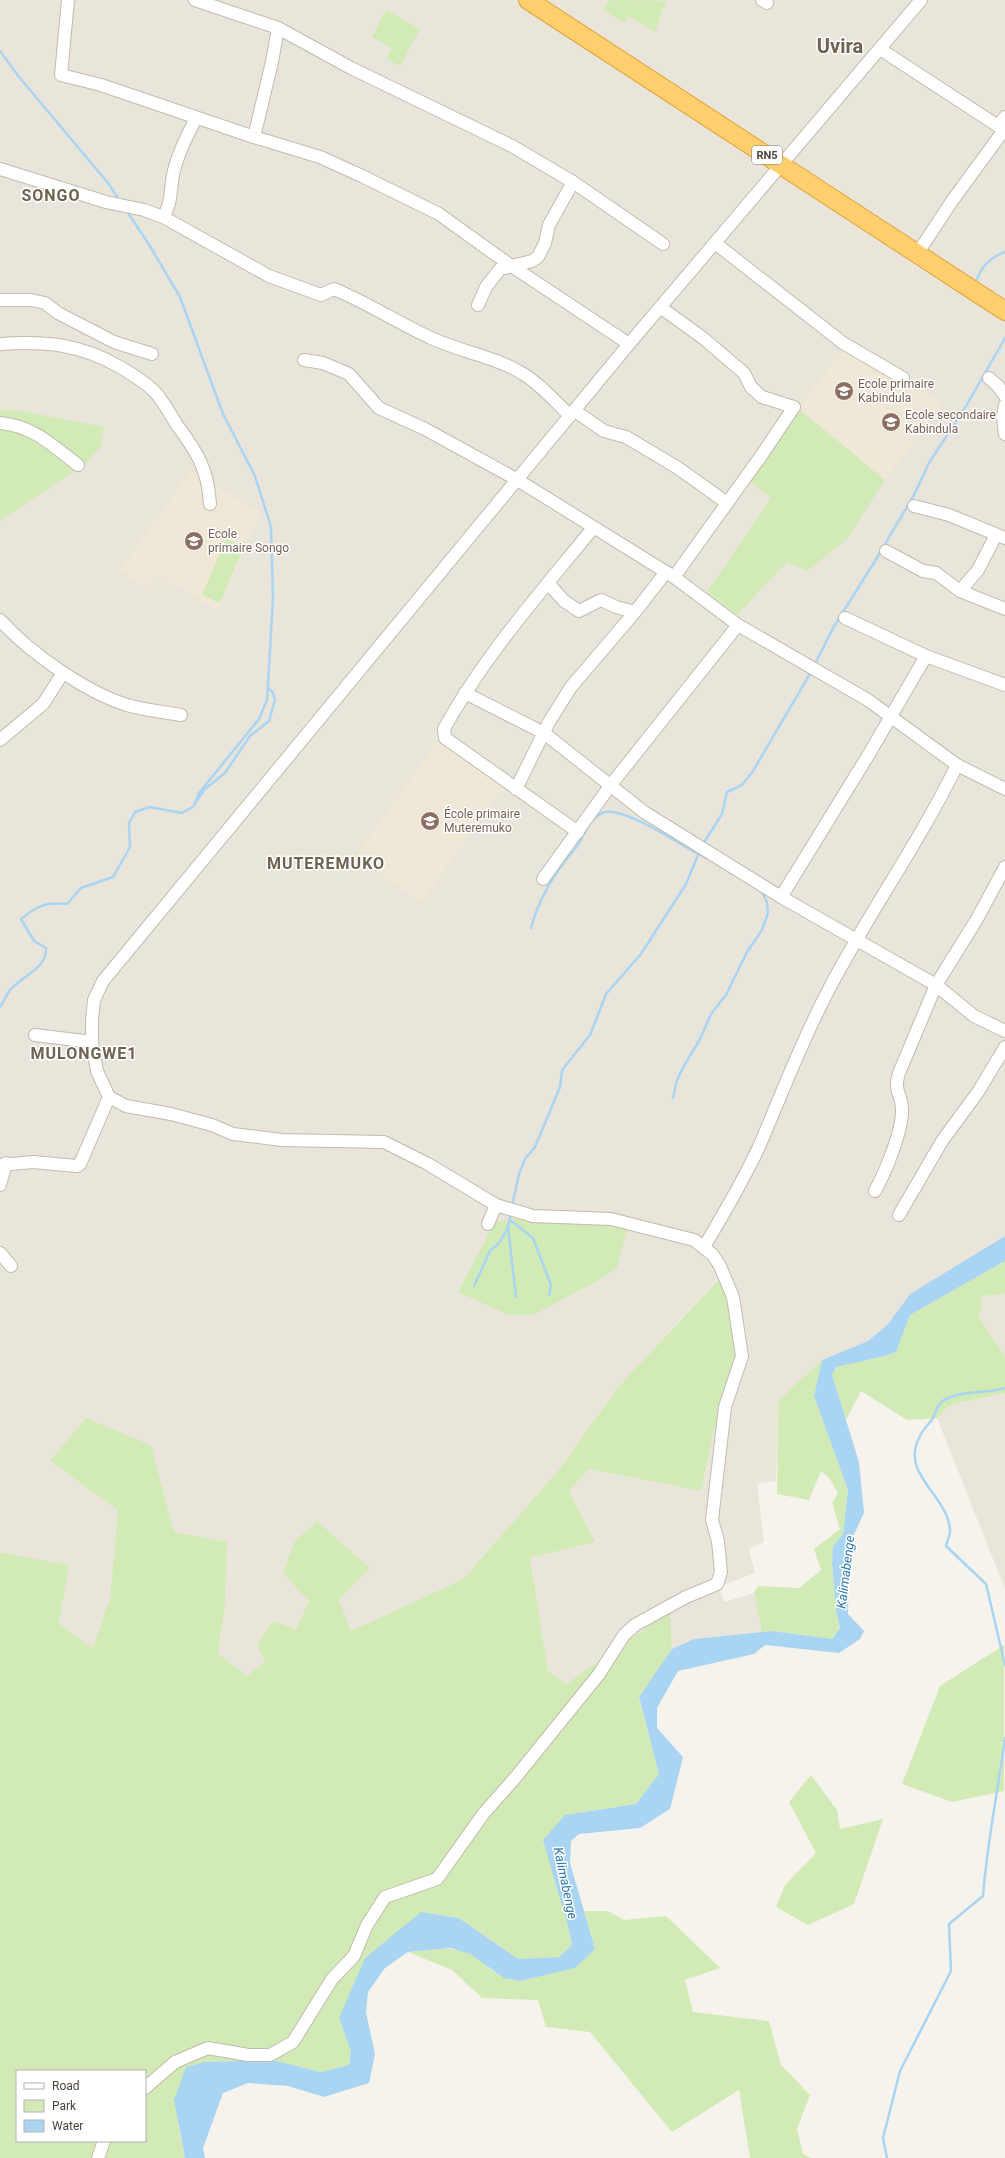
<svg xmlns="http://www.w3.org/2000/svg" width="1005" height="2158" viewBox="0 0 1005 2158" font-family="Roboto,sans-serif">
	<rect width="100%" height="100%" fill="#f6f3ec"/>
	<g fill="#eae5da" fill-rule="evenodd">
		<path d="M0 0H1005V1236L910 1294 888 1324 868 1341 822 1360 778 1401 776 1481 757 1484 764 1542 749 1549 755 1573 719 1587 724 1602 754 1593 762 1632 694 1639 672 1649 670 1611 566 1684 548 1671 530 1558 595 1542 569 1491 589 1469 701 1491 715 1426 720 1277 619 1386 557 1472 463 1579 351 1631 338 1600 370 1568 317 1522 294 1542 283 1572 309 1601 296 1629 274 1621 265 1661 247 1676 218 1653 225 1605 227 1542 174 1532 151 1445 50 1461 118 1510 110 1598 93 1648 59 1624 69 1565 0 1552ZM392 48 400 66 387 59ZM771 498 737 615 708 592ZM495 1222 599 1280 488 1237Z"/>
		<polygon points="1005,1294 1005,1356 979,1318 983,1296"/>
		<polygon points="1005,1393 1005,1589 937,1418 950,1405"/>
	</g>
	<g fill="#efe8d6">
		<polygon points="845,348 944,404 885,480 798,408"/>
		<polygon points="190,473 260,511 218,611 157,573 146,589 120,570"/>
		<polygon points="439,739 504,786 421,903 356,855"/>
	</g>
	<g fill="#d2eab5" fill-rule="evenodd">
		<polygon points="610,0 634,0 637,2 639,0 666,1 655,32 629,16 624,23 603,10"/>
		<polygon points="386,10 420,29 400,66 386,59 392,48 372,37"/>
		<polygon points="798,408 885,480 847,539 807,571 787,562 737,615 707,592 771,498 748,480"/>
		<polygon points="0,410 16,410 104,427 100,447 84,465 0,521"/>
		<polygon points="226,539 244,546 220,603 202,595"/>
		<polygon points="514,1219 629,1222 617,1268 599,1280 533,1315 509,1315 458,1292 495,1222"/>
		<polygon points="1005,1261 1005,1294 983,1296 979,1318 1005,1356 1005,1393 950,1405 937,1418 907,1420 861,1391 846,1420 832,1375 836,1367 885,1356 896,1352 910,1315"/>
		<path d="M721 1277 737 1351 715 1426 701 1491 589 1469 569 1491 595 1542 530 1558 548 1671 566 1684 670 1611 672 1649 639 1698 659 1774 636 1804 565 1815 568 1926 572 1945 559 1957 518 1959 459 1918 421 1912 339 2018 351 2051 349 2065 321 2072 272 2060 204 2062 178 2125 185 2158H0V1552L69 1565 59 1624 93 1648 110 1598 118 1510 50 1461 86 1418 151 1445 174 1532 227 1542 225 1605 218 1653 247 1676 265 1661 257 1644 274 1621 296 1629 309 1601 283 1573 294 1542 317 1521 370 1568 339 1600 351 1631 463 1579 557 1472 619 1386ZM17 2071H145V2141H17Z"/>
		<polygon points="822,1360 814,1396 848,1490 843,1534 833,1546 832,1563 836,1610 840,1628 832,1639 772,1631 762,1632 754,1593 758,1586 799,1588 821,1570 814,1549 840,1529 832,1503 838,1493 830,1479 821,1471 809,1500 777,1494 778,1401"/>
		<polygon points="1004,1645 1004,1791 952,1802 902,1784 940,1686"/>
		<polygon points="811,1775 837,1810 840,1829 883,1819 854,1904 808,1925 776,1907 785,1885 816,1853 789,1802"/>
		<path d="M584 1911H608L624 1920 666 1916 720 1968 685 1980 693 2012 769 2021 781 2065 810 2095 797 2129 803 2154 812 2158H750L739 2090 672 2132 590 2032 546 2027 538 2000 482 1998 452 1970 408 1952C428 1951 449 1945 468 1953 487 1962 497 1982 522 1980 544 1979 574 1959 595 1949Z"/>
	</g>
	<polygon fill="#a9d4f2" points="1005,1236 1005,1261 910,1315 896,1352 885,1356 836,1367 832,1375 859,1462 864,1513 849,1545 848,1614 864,1631 860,1639 839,1653 765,1645 754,1654 678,1671 657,1708 657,1728 683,1757 670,1809 640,1828 579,1834 571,1841 570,1863 595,1949 575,1968 520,1981 504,1978 470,1954 451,1948 408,1952 385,1968 368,1992 366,2012 375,2054 369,2083 324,2097 288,2086 248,2083 223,2093 203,2148 205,2158 185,2158 174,2100 186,2067 204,2062 272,2060 321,2072 349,2065 351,2051 339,2018 365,1958 421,1912 459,1918 518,1959 559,1957 572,1945 568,1926 543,1840 565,1815 636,1804 659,1774 639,1697 672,1649 694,1639 772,1631 832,1639 840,1628 836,1610 832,1563 833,1546 843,1534 848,1490 814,1396 822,1360 868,1341 888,1324 910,1294"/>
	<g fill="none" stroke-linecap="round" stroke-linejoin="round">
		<g stroke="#a9d4f2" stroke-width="2.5">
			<polyline points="0,51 19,77 108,183 120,201"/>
			<path d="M977 279C982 265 991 257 1005 252"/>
			<polyline points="814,666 833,628 875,561 914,495 929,463 966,406 1005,338"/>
			<polyline points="195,803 205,789 225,773 250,736 269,721 275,700 273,693 268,687"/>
			<polyline points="703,844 722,814 727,792 742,785 753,771 811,672"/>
			<path d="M531 928C539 898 555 872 575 849 583 839 589 818 602 813 624 804 685 849 707 858"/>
			<path d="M0 1007C4 1001 7 993 12 988 24 975 47 968 46 948L34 941 21 919C37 906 45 902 67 904L81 888 113 877 130 847 129 823 135 812 150 807 182 813 194 806 199 793 259 719 267 700 273 598 271 527 255 476 223 414 180 297 148 243 126 210"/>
			<polyline points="673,1098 677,1080 685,1064 700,1039 711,1014 726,995 747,952 762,930 768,913 767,902 761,890"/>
			<polyline points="512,1206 519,1174 525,1159 535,1147 560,1087 562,1070 590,1035 606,994 641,954 686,884 700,850"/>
			<polyline points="511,1213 508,1227 516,1297"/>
			<polyline points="510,1220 533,1238 551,1285 549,1295"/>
			<polyline points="474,1286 490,1251 499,1243 508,1228"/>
			<path d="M1005 1388C987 1394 966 1390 948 1398 936 1402 937 1413 931 1421 927 1426 922 1431 920 1436 899 1474 947 1494 950 1529 951 1534 947 1541 946 1546L986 1584 1005 1665"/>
			<path d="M887 2158 883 2138 900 2071 951 1971 949 1924 983 1896C987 1843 998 1791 1005 1738"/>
		</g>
		<defs>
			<g id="minor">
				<polyline points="68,0 61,75 101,85 254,137 320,157 362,176 439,214 510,265 629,344"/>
				<polyline points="195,0 278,28 351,68 512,146 573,182 663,244"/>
				<polyline points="762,0 767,3"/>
				<polyline points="880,49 998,126 1005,117"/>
				<polyline points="254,137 272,62 278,28"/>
				<path d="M0 169 106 202 144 210 163 217 269 276 321 295 334 289C368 303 398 323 431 338 461 352 497 357 525 375 542 386 556 402 570 416"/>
				<path d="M163 217C172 203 170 191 173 175 177 155 187 136 196 118"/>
				<polyline points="715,243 843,343 903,378"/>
				<polyline points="917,254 952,201 1004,130"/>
				<polyline points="0,300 31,300 45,303 58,313 114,342 152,354"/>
				<polyline points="478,305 486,287 500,269 532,261 538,257 545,243 549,225 573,182"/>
				<polyline points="660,307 703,338 744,373 751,387 762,397 794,407 761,456 674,577"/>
				<path d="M0 344C46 341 80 344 120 367 132 374 145 382 155 392 163 401 170 414 177 425 197 452 208 469 210 504"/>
				<polyline points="304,360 323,363 349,374 379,408 425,429 516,479 674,577 738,625 868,700 957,765 1005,789"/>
				<polyline points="989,378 998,386 1005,396"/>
				<polyline points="1005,405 1003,417 1005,434"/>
				<polyline points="575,411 604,431 626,437 678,468 727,503"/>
				<path d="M0 423C33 426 52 445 78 465"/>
				<polyline points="914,506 949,515 1005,538"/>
				<polyline points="886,551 923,571 936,573 960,591 1005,609"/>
				<polyline points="548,583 564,601 579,611 601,600 616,607 635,612"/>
				<polyline points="960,591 978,570 996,535"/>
				<polyline points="845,618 926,656 1005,685"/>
				<path d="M0 620C29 652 85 692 127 705 144 710 163 712 181 715"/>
				<polyline points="465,693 544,733 644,812 781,897 936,985 974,1016 1005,1031"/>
				<polyline points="0,740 43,704 63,673"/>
				<polyline points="516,789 549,722 571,687 635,612 666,572"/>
				<path d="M578 832 445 738 444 729C484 656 541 592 593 528"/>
				<polyline points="543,879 610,786 738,625"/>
				<polyline points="781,897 869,754 926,656"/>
				<polyline points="35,1035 92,1042"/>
				<polyline points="0,1165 33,1162 77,1166 80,1164 109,1097"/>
				<polyline points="0,1185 6,1163"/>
				<path d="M875 1191C885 1173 903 1130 902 1109 902 1093 893 1093 899 1073L936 985 977 919 1005 867"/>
				<polyline points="899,1215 942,1141 978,1092 1005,1047"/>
				<polyline points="488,1224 496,1205"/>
				<path d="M704 1247C723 1215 742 1183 758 1149 781 1096 801 1042 828 991 868 914 919 843 957 765"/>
				<polyline points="0,1253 11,1266"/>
				<polyline points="145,2088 175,2062 208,2048 248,2055 270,2055 293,2042 332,1979 354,1956 367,1925 385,1897 437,1879 484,1813 515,1778 599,1674 624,1635 635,1625 686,1597 717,1584 721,1572 718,1541 712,1520 725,1407 742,1356 733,1297 720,1266 713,1255 694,1240 611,1219 533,1216 496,1205 428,1164 384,1142 282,1140 233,1134 212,1125 171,1114 126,1106 109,1097 97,1071 92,1042 92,1020 94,1000 103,981 629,344 921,0"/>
				<polyline points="98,2158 104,2141"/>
			</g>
			<polyline id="highway" points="528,0 1005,311"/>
		</defs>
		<use href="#minor" stroke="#c2bbae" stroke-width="14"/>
		<use href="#highway" stroke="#e0a43c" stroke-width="20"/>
		<use href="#minor" stroke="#fff" stroke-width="12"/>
		<use href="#highway" stroke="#ffcf6e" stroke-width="18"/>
	</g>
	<defs>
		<symbol id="school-disc" viewBox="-11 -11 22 22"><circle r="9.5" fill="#8d6e63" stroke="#fff"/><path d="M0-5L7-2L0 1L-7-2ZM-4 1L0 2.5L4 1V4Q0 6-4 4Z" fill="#fff"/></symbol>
	</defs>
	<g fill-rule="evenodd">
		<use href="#school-disc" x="833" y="380" width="22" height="22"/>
		<use href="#school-disc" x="880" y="411" width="22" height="22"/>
		<use href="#school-disc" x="183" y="530" width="22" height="22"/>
		<use href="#school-disc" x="419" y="810" width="22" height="22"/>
	</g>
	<g text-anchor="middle" stroke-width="3" stroke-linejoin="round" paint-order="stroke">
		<rect fill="#fff" stroke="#817c74" stroke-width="1" x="752" y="146" width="30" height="18" rx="3"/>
		<g font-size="11" font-weight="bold" fill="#4b4439">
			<text x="767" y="159">RN5</text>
		</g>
		<g font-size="12" fill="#785e54" stroke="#fff" text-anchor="start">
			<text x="858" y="388">Ecole primaire<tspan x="858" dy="14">Kabindula</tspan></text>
			<text x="905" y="419">Ecole secondaire<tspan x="905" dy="14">Kabindula</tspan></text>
			<text x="208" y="538">Ecole<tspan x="208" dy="14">primaire Songo</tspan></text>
			<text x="444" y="818">École primaire<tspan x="444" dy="14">Muteremuko</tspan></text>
		</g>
		<g font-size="13" font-style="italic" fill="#2e7ab2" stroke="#fff">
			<text transform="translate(845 1572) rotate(-83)" y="5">Kalimabenge</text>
			<text transform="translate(566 1883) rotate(78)" y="5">Kalimabenge</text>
		</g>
		<g font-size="16" font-weight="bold" letter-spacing="1" fill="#6e6250" stroke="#fff">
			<text x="51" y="201">SONGO</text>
			<text x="326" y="869">MUTEREMUKO</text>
			<text x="84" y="1059">MULONGWE1</text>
		</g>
		<g font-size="20" font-weight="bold" fill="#6e6250" stroke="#fff">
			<text x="840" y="53">Uvira</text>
		</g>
	</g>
	<rect x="16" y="2070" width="130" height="72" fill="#ffffff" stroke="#b7b4b0"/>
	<rect x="24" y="2083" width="20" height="6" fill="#ffffff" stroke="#b7b4b0"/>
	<text x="52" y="2090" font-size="12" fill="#4b4439">Road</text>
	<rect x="24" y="2100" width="20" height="12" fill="#d2eab5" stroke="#b7b4b0"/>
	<text x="52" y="2110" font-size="12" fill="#4b4439">Park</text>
	<rect x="24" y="2120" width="20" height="12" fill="#a9d4f2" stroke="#b7b4b0"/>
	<text x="52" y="2130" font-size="12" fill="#4b4439">Water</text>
</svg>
